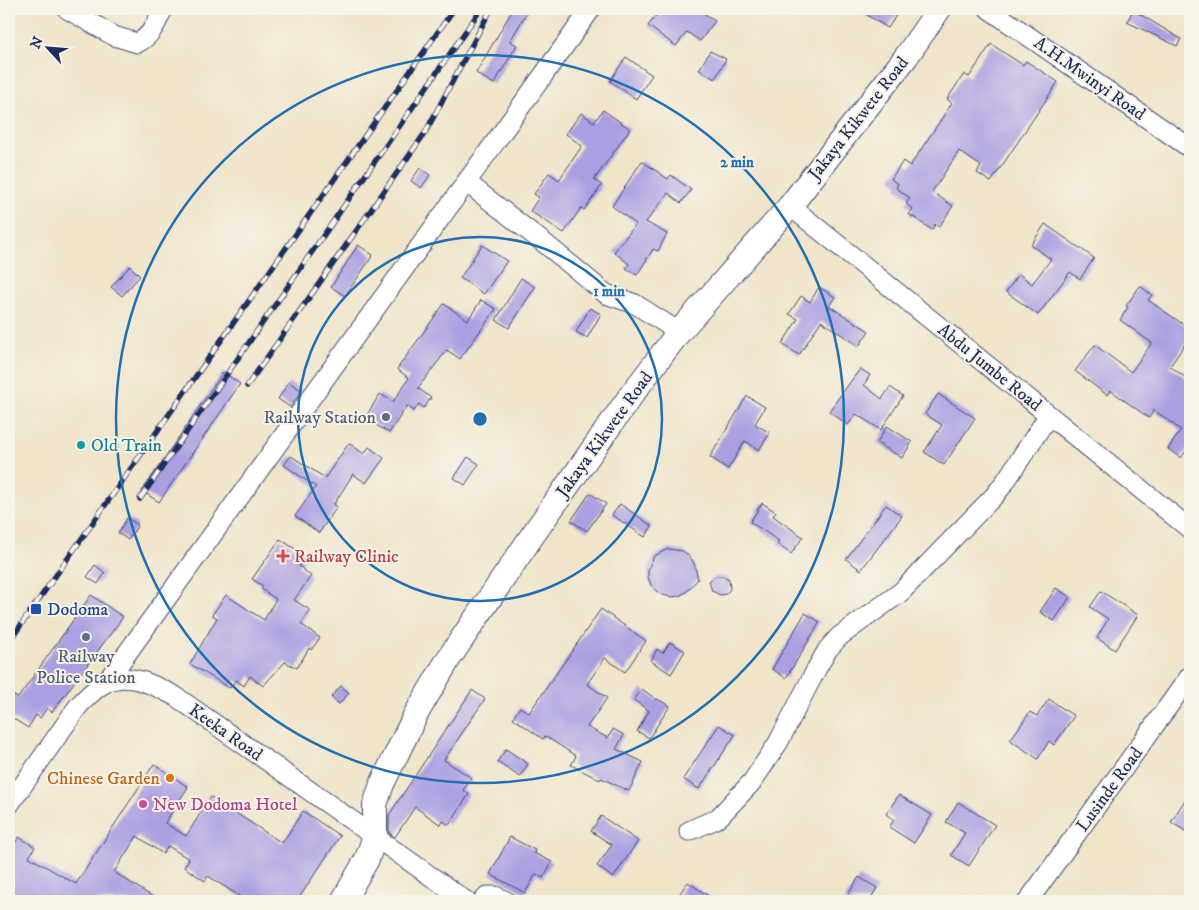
<svg xmlns="http://www.w3.org/2000/svg" width="1199" height="910" viewBox="0 0 1199 910" font-family="'IM FELL DW Pica',serif">
	<rect width="100%" height="100%" fill="#f7f3e8"/>
	<filter id="ink" filterUnits="userSpaceOnUse"><feTurbulence type="fractalNoise" baseFrequency=".02" numOctaves="2"/><feDisplacementMap in="SourceGraphic" scale="10" xChannelSelector="R" yChannelSelector="G"/><feConvolveMatrix kernelMatrix="1 2 1 2 8 2 1 2 1" color-interpolation-filters="sRGB"/></filter>
	<filter id="wash" filterUnits="userSpaceOnUse"><feTurbulence type="fractalNoise" baseFrequency=".0096" numOctaves="4" result="noise"/><feDisplacementMap in="SourceGraphic" scale="20" xChannelSelector="R" yChannelSelector="G"/><feGaussianBlur stdDeviation="1.12" result="paint"/><feColorMatrix in="noise" values="0 0 0 0 0 0 0 0 0 0 0 0 0 0 0 0 0 1.4 0 .05"/><feComposite in="paint" operator="in"/></filter>
	<g filter="url(#wash)">
		<rect width="100%" height="100%" fill="#f0e4c9"/>
		<g id="blocks">
			<g fill="#ab9fe2">
				<polygon points="513,9 529,9 510,41 517,45 494,84 476,73"/>
				<polygon points="661,9 698,9 715,21 700,41 687,32 676,46 648,26"/>
				<polygon points="857,9 900,9 888,28"/>
				<polygon points="1133,10 1181,39 1177,46 1127,22"/>
				<polygon points="991,44 1023,65 1026,61 1058,82 991,182 977,173 981,166 959,151 932,192 953,206 939,227 935,224 932,230 909,214 913,209 906,204 910,198 896,188 898,184 891,179 903,161 910,166 952,103 947,99 964,74 969,77"/>
				<polygon points="710,51 726,59 715,79 699,70"/>
				<polygon points="626,57 652,75 636,99 610,81"/>
				<polygon points="603,110 630,129 594,180 602,185 584,210 581,208 564,233 530,211 539,197 534,194 549,173 559,180 582,146 566,134 581,113 594,122"/>
				<polygon points="642,161 668,179 671,175 691,190 681,203 668,193 646,222 667,234 658,251 653,249 637,275 626,268 629,264 614,252 636,224 612,206"/>
				<polygon points="420,168 430,175 421,188 411,181"/>
				<polygon points="1045,224 1094,258 1080,279 1070,272 1038,315 1006,292 1019,274 1032,284 1051,259 1031,245"/>
				<polygon points="358,245 373,255 345,296 331,287"/>
				<polygon points="482,245 507,261 484,294 460,278"/>
				<polygon points="130,266 140,276 122,296 111,287"/>
				<polygon points="521,278 535,287 509,328 496,320"/>
				<polygon points="1140,286 1152,295 1148,300 1190,329 1190,337 1170,366 1190,381 1190,445 1181,458 1168,449 1181,430 1154,410 1149,418 1110,390 1107,395 1075,371 1095,345 1131,372 1152,343 1120,320 1128,307 1126,306"/>
				<polygon points="819,287 835,297 829,306 869,331 859,346 821,321 799,355 782,344 798,319 789,314 801,296 810,302"/>
				<polygon points="481,300 496,309 460,359 447,350 418,388 431,398 424,408 419,404 414,411 407,406 389,433 365,418 380,394 393,402 409,378 397,369 444,304 468,320"/>
				<polygon points="590,308 601,314 587,338 576,332"/>
				<polygon points="860,369 870,375 864,385 882,399 890,387 903,396 881,430 856,414 848,425 829,411"/>
				<polygon points="223,372 240,384 159,502 142,491"/>
				<polygon points="289,382 302,391 290,407 278,399"/>
				<polygon points="938,394 975,418 944,465 924,452 942,425 925,414"/>
				<polygon points="747,396 765,407 755,424 770,433 759,450 745,441 728,469 710,457"/>
				<polygon points="887,426 912,442 902,458 877,443"/>
				<polygon points="349,443 364,454 369,447 384,458 366,483 353,474 334,504 337,507 319,533 295,516 316,487 284,465 291,456 325,478"/>
				<polygon points="468,457 479,464 465,485 454,478"/>
				<polygon points="590,493 606,504 587,531 571,521"/>
				<polygon points="762,503 776,512 773,516 803,537 791,554 777,544 779,541 750,522"/>
				<polygon points="620,504 652,526 645,537 612,515"/>
				<polygon points="886,505 902,516 861,570 846,559"/>
				<polygon points="127,518 138,525 128,540 118,533"/>
				<polygon points="280,539 306,556 299,566 311,576 294,600 310,610 301,624 320,638 311,650 309,648 297,668 285,662 263,686 250,676 244,686 236,680 230,688 190,664 217,618 212,615 226,595 264,620 276,599 261,589 263,586 252,579"/>
				<polygon points="668,549 683,551 689,556 694,563 698,579 686,592 679,596 671,597 663,595 656,591 651,585 648,577 648,570 654,556"/>
				<polygon points="95,565 105,573 98,584 87,577"/>
				<polygon points="716,576 723,576 729,579 730,589 726,594 720,595 712,591 709,581"/>
				<polygon points="1056,588 1070,597 1054,621 1040,612"/>
				<polygon points="1101,591 1138,615 1115,650 1097,638 1108,619 1090,607"/>
				<polygon points="91,595 123,617 52,712 47,708 40,718 36,715 28,728 9,716 9,693 18,698"/>
				<polygon points="601,609 646,641 625,672 605,658 587,684 607,698 587,727 608,738 613,729 624,735 616,749 643,762 629,791 601,778 600,780 571,765 576,756 545,736 543,739 513,718 520,707 529,713"/>
				<polygon points="805,613 820,622 786,678 772,669"/>
				<polygon points="670,642 685,651 671,674 651,661 657,649 663,653"/>
				<polygon points="341,686 349,693 339,704 331,697"/>
				<polygon points="642,689 657,700 657,699 670,706 649,738 637,731 649,711 634,700"/>
				<polygon points="472,690 485,699 444,760 472,778 463,790 469,794 449,825 443,821 441,825 415,807 395,837 389,833 389,815"/>
				<polygon points="1049,699 1074,716 1054,745 1049,741 1038,759 1010,740 1030,712 1037,716"/>
				<polygon points="719,725 735,735 699,789 683,779"/>
				<polygon points="506,749 528,764 520,777 497,762"/>
				<polygon points="154,764 188,787 165,823 186,836 211,797 282,843 303,811 340,836 297,901 247,901 208,876 205,881 184,867 189,859 168,846 163,854 137,836 114,872 159,901 9,901 9,853 19,837 35,847 29,857 76,884"/>
				<polygon points="1190,792 1190,834 1171,822"/>
				<polygon points="899,795 932,815 914,843 889,827 894,820 886,814"/>
				<polygon points="958,802 995,825 969,866 951,855 965,833 946,822"/>
				<polygon points="601,816 638,841 613,878 597,866 612,845 591,831"/>
				<polygon points="510,837 535,850 534,853 552,862 543,878 536,874 525,893 490,874"/>
				<polygon points="859,877 877,888 869,901 844,901"/>
				<polygon points="688,882 716,901 681,901 685,897 680,893"/>
			</g>
		</g>
	</g>
	<g filter="url(#ink)">
		<use href="#blocks" fill-opacity="0" stroke="#3b4a6e" stroke-width="1"/>
		<g fill="none" stroke-linecap="round" stroke-linejoin="round">
			<defs>
				<g id="minor">
					<path d="M67 9 114 36 137 43C152 36 156 23 163 9"/>
					<polyline points="989,9 1190,148"/>
					<polyline points="466,182 548,246 606,294 635,304 679,332"/>
					<polyline points="790,206 1190,529"/>
					<polyline points="107,681 591,9"/>
					<path d="M9 805 79 705C87 697 95 688 105 683 127 670 156 686 175 696L466 901"/>
					<polyline points="689,831 718,818 752,782 778,743 817,668 828,649 840,636 901,592 995,495 1005,482 1049,415"/>
					<polyline points="483,901 488,896 495,896 506,901"/>
					<polyline points="1028,901 1190,676"/>
				</g>
				<polyline id="major" points="343,901 367,859 375,836 375,805 382,784 416,714 449,658 532,536 632,394 679,332 790,206 906,57 939,9"/>
			</defs>
			<use href="#minor" stroke="#3b4a6e" stroke-width="21"/>
			<use href="#major" stroke="#3b4a6e" stroke-width="26"/>
			<use href="#minor" stroke="#fff" stroke-width="19"/>
			<use href="#major" stroke="#fff" stroke-width="24"/>
			<defs>
				<g id="rail">
					<polyline points="247,386 425,133 491,9"/>
					<polyline points="140,499 481,9"/>
					<polyline points="9,642 454,9"/>
				</g>
			</defs>
			<use href="#rail" stroke="#1b2f5e" stroke-width="5.5"/>
			<use href="#rail" stroke="#f7f3e8" stroke-width="4" stroke-dasharray="11" stroke-linecap="butt"/>
		</g>
	</g>
	<g fill="none" stroke="#1f6fb2" stroke-width="2.5">
		<circle cx="480" cy="419" r="182"/>
		<circle cx="480" cy="419" r="364"/>
	</g>
	<g fill="#5c6f8a" stroke="#f7f3e8" stroke-width="2">
		<circle cx="386" cy="417" r="5"/>
		<circle cx="86" cy="637" r="5"/>
	</g>
	<circle fill="#0f9aa8" stroke="#f7f3e8" stroke-width="2" cx="81" cy="445" r="5"/>
	<path fill="#e0444e" stroke="#f7f3e8" stroke-width="2" d="M280.5 548.5h5v5h5v5h-5v5h-5v-5h-5v-5h5z"/>
	<rect fill="#1a4fb4" stroke="#f7f3e8" stroke-width="2" x="30" y="603" width="12" height="12" rx="2.5"/>
	<circle fill="#e8710a" stroke="#f7f3e8" stroke-width="2" cx="170" cy="778" r="5"/>
	<circle fill="#d1479c" stroke="#f7f3e8" stroke-width="2" cx="143" cy="804" r="5"/>
	<g text-anchor="middle" stroke-width="4" stroke-linejoin="round" paint-order="stroke">
		<g font-size="18" fill="#1b2f5e" stroke="#f7f3e8">
			<text transform="translate(1090 78) rotate(35)" y="6">A.H.Mwinyi Road</text>
			<text transform="translate(858 118) rotate(-52)" y="6">Jakaya Kikwete Road</text>
			<text transform="translate(990 367) rotate(39)" y="6">Abdu Jumbe Road</text>
			<text transform="translate(604 434) rotate(-54)" y="6">Jakaya Kikwete Road</text>
			<text transform="translate(226 732) rotate(35)" y="6">Keeka Road</text>
			<text transform="translate(1109 789) rotate(-54)" y="6">Lusinde Road</text>
		</g>
		<g font-size="18" fill="#4e5e75" stroke="#f7f3e8" text-anchor="end">
			<text x="376" y="423">Railway Station</text>
			<text x="86" y="662" text-anchor="middle">Railway<tspan x="86" dy="21">Police Station</tspan></text>
		</g>
		<g font-size="18" fill="#0d838f" stroke="#f7f3e8" text-anchor="start">
			<text x="91" y="451">Old Train</text>
		</g>
		<g font-size="18" fill="#be3a42" stroke="#f7f3e8" text-anchor="start">
			<text x="294" y="562">Railway Clinic</text>
		</g>
		<g font-size="18" fill="#164399" stroke="#f7f3e8" text-anchor="start">
			<text x="47" y="615">Dodoma</text>
		</g>
		<g font-size="18" fill="#c56008" stroke="#f7f3e8" text-anchor="end">
			<text x="160" y="784">Chinese Garden</text>
		</g>
		<g font-size="18" fill="#b23c85" stroke="#f7f3e8" text-anchor="start">
			<text x="153" y="810">New Dodoma Hotel</text>
		</g>
	</g>
	<circle cx="480" cy="419" r="8" fill="#1f6fb2" stroke="#f7f3e8" stroke-width="2.5"/>
	<g font-size="15" text-anchor="middle" font-weight="bold" fill="#1f6fb2" stroke="#f7f3e8" stroke-width="4" stroke-linejoin="round" paint-order="stroke">
		<text x="737" y="167">2 min</text>
		<text x="609" y="296">1 min</text>
	</g>
	<rect width="1199" height="910" fill="none" stroke="#f7f3e8" stroke-width="30"/>
	<g transform="translate(48 48) rotate(296)" stroke="#f7f3e8" stroke-width="4" paint-order="stroke">
	<path d="M0-4L9 19L0 12L-9 19Z" fill="#1b2f5e"/>
	<text y="-8" font-size="14" font-weight="bold" text-anchor="middle" fill="#1b2f5e">N</text>
	</g>
</svg>
